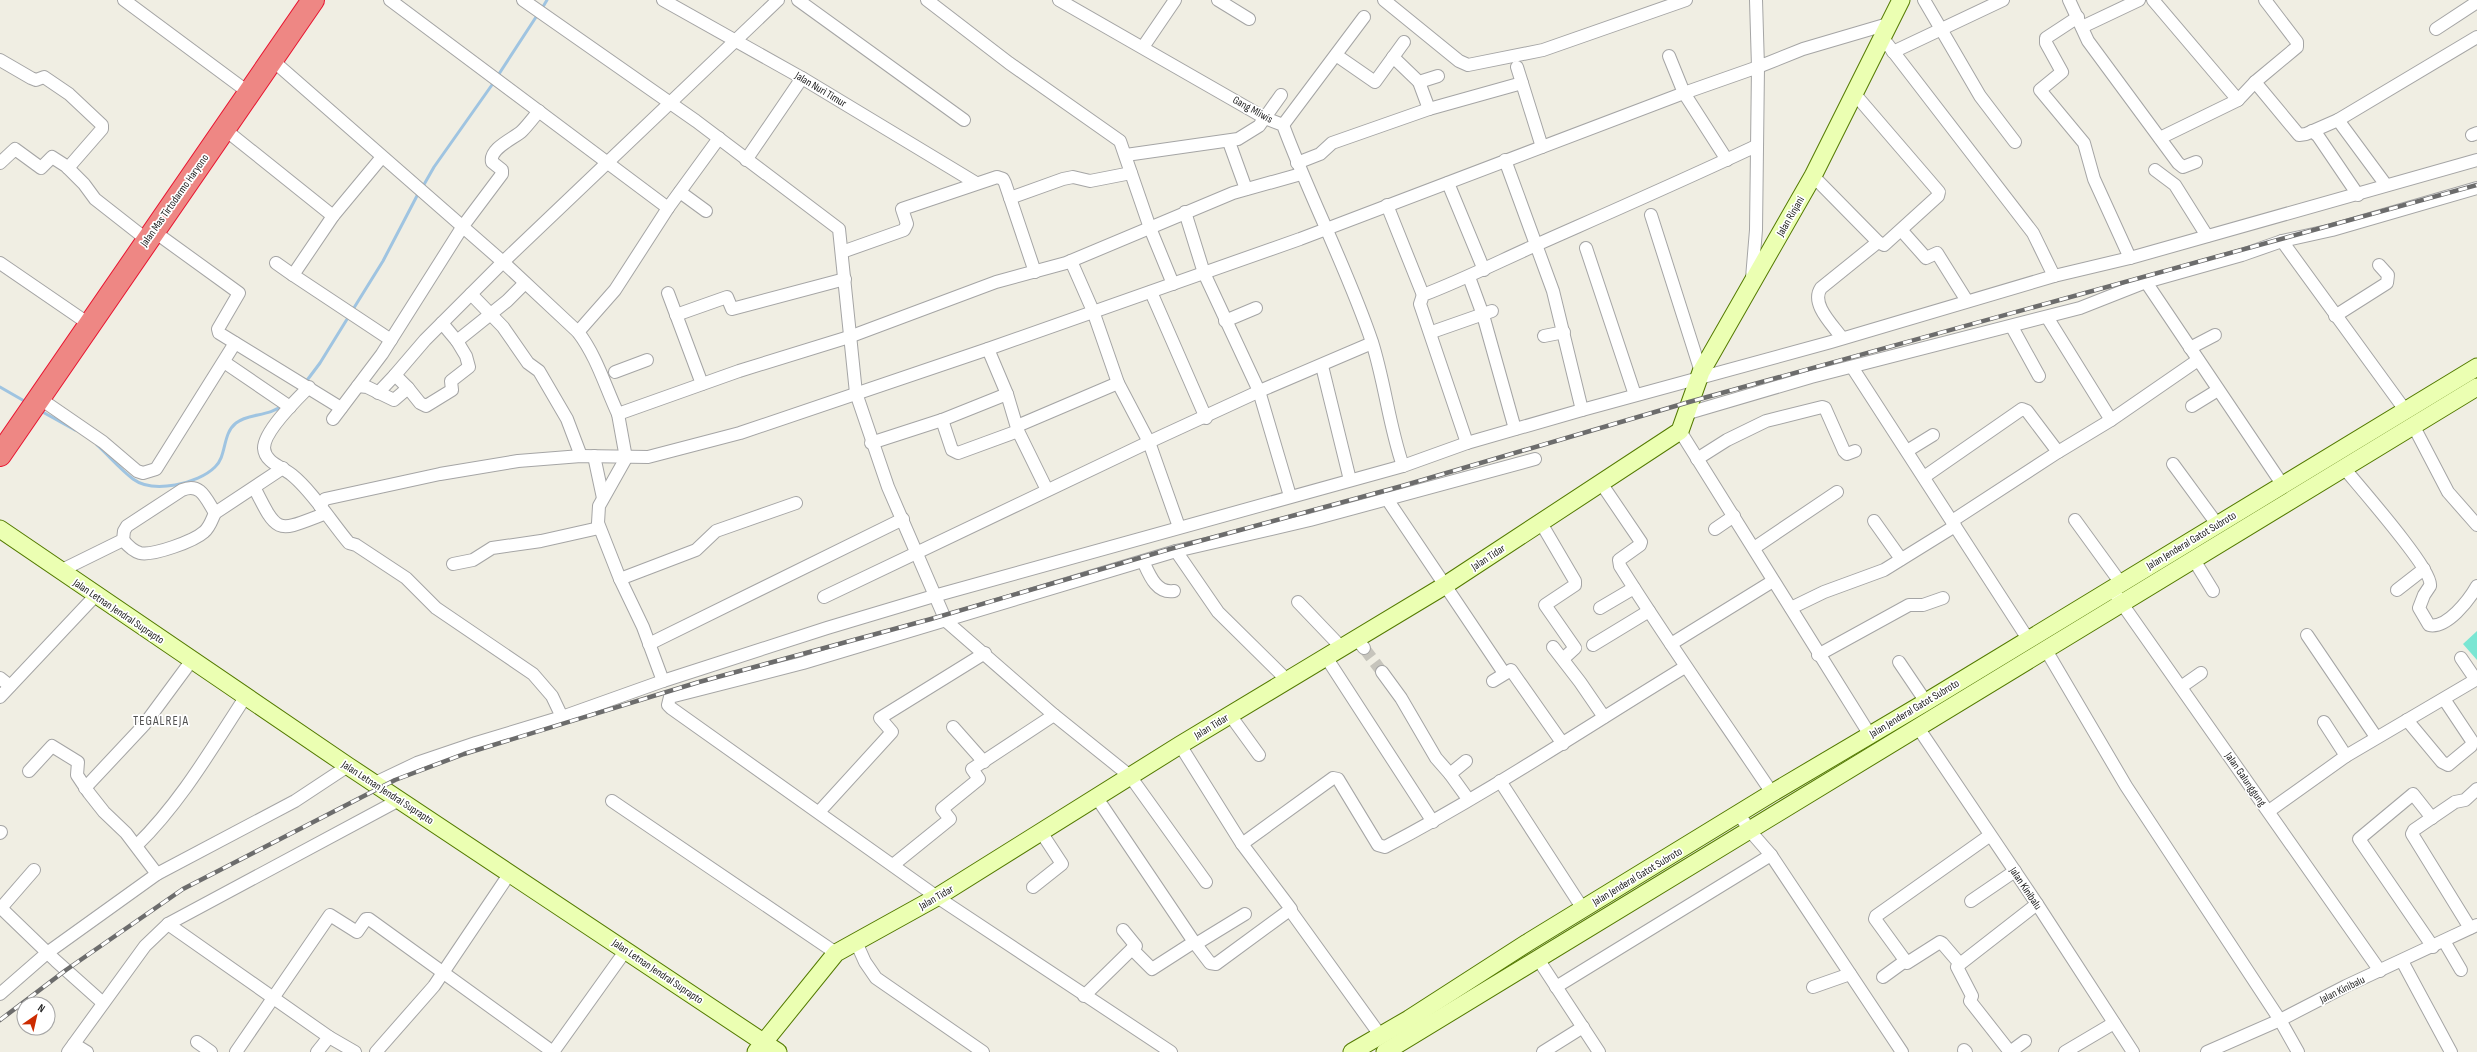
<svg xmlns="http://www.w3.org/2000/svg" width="2477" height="1052" viewBox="0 0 2477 1052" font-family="'Sofia Sans Condensed',sans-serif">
	<rect width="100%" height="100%" fill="#f0eee3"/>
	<polygon fill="#7ae6d3" points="2477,631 2477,660 2463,644"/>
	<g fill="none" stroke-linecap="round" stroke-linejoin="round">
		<g stroke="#9fc4e1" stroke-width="3">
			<polyline points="541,10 547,0"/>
			<polyline points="497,77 538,14"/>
			<polyline points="422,188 434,167 494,82"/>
			<polyline points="352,311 383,261 419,192"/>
			<polyline points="305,383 320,363 349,316"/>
			<polyline points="0,387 26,402"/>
			<polyline points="39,410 75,430"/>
			<path d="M97 445C109 456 120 469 133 479 153 494 198 484 215 467 227 456 222 434 236 423 249 413 269 417 283 405"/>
		</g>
		<polyline stroke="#c6c4bc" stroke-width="12" stroke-dasharray="12 6" stroke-linecap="butt" points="1364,648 1382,672"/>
		<defs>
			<g id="street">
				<polyline points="124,0 248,92"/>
				<polyline points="390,0 668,208 719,138"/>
				<polyline points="523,0 696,121 839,229 856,393 888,487 946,621 1054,715 1130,776 1206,882"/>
				<polyline points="663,0 802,78 976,183"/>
				<polyline points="798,0 964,120"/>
				<polyline points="927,0 1009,63 1120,141 1150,228 1173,284"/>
				<path d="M1059 0 1265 118 1283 125C1310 198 1347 268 1372 342 1385 383 1389 426 1403 466"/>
				<polyline points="1218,0 1249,19"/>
				<polyline points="1384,0 1459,61 1468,65 1543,50 1686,0"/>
				<polyline points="1756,0 1758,67 1803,49 1888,24"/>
				<polyline points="1924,0 1980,96 2015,142"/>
				<polyline points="2069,0 2088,41 2178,163 2183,167 2196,162"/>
				<polyline points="2153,0 2238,100"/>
				<polyline points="2078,17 2046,38 2046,43 2062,72 2040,90 2084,143 2094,179 2130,258"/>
				<polyline points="2082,27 2139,0"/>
				<polyline points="2436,29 2477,2"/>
				<polyline points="1882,37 2033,233 2054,276"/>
				<polyline points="1143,47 1175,0"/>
				<polyline points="1893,52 2003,0"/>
				<polyline points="1336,55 1375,82 1404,42"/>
				<polyline points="1669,56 1684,93 1727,160"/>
				<polyline points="1393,57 1419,82 1438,76"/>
				<polyline points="271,59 503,262 778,0"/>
				<polyline points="0,60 31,78 36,80 44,77 69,94 102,125 102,129 68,168"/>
				<polyline points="1517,67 1542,147"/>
				<polyline points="1419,82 1429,109"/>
				<polyline points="2255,82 2299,135 2306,134 2338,120 2386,185"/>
				<polyline points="2338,120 2477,37"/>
				<polyline points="1283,125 1364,17"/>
				<polyline points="223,128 333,216"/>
				<polyline points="2312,131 2318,136 2358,195"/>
				<polyline points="2472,135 2477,133"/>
				<polyline points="2160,138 2238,100 2255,82 2297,47 2297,42 2265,0"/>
				<polyline points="1229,142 1246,189"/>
				<polyline points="1126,155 1238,139 1259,126 1281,95"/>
				<polyline points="382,157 333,216 293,275 391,340"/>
				<polyline points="746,160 802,78"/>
				<polyline points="1505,160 1553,291 1582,410"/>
				<polyline points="0,163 15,149 41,168 52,157 66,166 84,184 95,199 146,239"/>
				<polyline points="1297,163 1320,154 1332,143 1429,109 1522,83"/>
				<polyline points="2155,170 2175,185 2207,236"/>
				<polyline points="1813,176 1878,242 1884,245 1938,196 1939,192 1853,92"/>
				<polyline points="1448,183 1484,270"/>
				<polyline points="680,192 706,211"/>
				<polyline points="1010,198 1063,179 1073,177 1090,181 1131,173"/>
				<polyline points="1387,205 1423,295"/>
				<polyline points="1185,212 1204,273 1259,391 1290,496"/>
				<polyline points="1651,215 1701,372"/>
				<polyline points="152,230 239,293 218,329 219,333 341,408"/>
				<polyline points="1902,231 1926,258 1937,253 1967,301"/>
				<polyline points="2282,241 2405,410"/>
				<polyline points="1586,248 1635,395"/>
				<polyline points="842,252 904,230 907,224 902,209 997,177 1003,179 1005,183 1035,272"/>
				<polyline points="1071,261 1093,311 1118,383 1149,442 1179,527"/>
				<polyline points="0,263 89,324"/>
				<polyline points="276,263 293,275"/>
				<polyline points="1469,277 1483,315 1515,429"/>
				<polyline points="2146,282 2282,484"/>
				<polyline points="1151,292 1206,418"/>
				<polyline points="668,293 702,384"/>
				<polyline points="471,294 503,327 528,363 539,371 567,419 581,456"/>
				<polyline points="676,315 727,297 732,309 845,279"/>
				<polyline points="2335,316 2387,283 2388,275 2379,265"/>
				<polyline points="2047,317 2111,420"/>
				<polyline points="1225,321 1256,308"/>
				<polyline points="442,323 457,341"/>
				<polyline points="2012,327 2039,376"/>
				<polyline points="578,332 615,290 668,208"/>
				<polyline points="1432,332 1492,311"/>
				<polyline points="1544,336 1564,332"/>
				<path d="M1842 338C1833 325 1810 304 1821 288L1878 242"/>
				<polyline points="2190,348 2215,335"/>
				<polyline points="988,349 1007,394 1018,431 1047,490"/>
				<polyline points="224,362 290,407"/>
				<polyline points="1322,366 1350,480"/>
				<polyline points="1852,367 2028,639"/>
				<polyline points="615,372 647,360"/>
				<path d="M358 386 367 387 394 400 408 388 395 375 425 340 503 262 578 332C597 357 605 386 618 414L739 371 849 337 996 282 1066 263 1233 193 1301 174"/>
				<path d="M309 387C297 399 264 431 264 448 265 463 283 467 292 475 312 491 332 523 349 543L356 545 406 578 436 608 533 674 552 696 562 717"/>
				<polyline points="408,388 420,403 426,406 452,390 451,381 469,367 466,356 457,341 507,301 525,283"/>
				<polyline points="378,393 395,375"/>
				<polyline points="39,398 103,442 137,471 143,473 156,469 235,343"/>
				<polyline points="2192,406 2218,390"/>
				<polyline points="618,414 626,458 599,506 598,523 620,579 643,627 663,681"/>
				<polyline points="1685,414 1811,377 2080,308 2146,282 2242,255 2282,241 2332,230 2477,188"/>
				<path d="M333 419 382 354 463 226 502 174V170L492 162C489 148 515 138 522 131 528 125 533 118 539 111"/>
				<polyline points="942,420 952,450 958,453 1018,431"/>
				<polyline points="2413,425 2448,492 2477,525"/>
				<polyline points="1017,426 1118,383"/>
				<polyline points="1680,431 1870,735"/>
				<polyline points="871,443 942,420 1007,394"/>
				<path d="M1467 443 1420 304 1423 295C1465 279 1504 259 1545 241 1615 210 1686 179 1756 146"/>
				<polyline points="1907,451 1933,435"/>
				<polyline points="594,456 603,498"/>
				<polyline points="1697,459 1727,440 1766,421 1822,407 1825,408 1844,451 1847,454 1855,451"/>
				<polyline points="2173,464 2217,524"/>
				<path d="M2344 468C2357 484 2434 571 2430 586L2424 595 2419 608 2429 625C2447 629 2469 600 2477 586"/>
				<polyline points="1924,477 2022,409 2027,411 2058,452"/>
				<path d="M1601 483 1641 542 1640 545 1619 560 1620 566C1669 644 1721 717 1772 793"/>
				<path d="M255 489C278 535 277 532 324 514"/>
				<polyline points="1387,499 1504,673"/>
				<polyline points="320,506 325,499 440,474 518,461 581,456 648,457 740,433 988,349 1300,239 1684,93 1758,67 1756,230 1752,278"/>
				<polyline points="2075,520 2120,582"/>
				<polyline points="1874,521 1901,559"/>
				<polyline points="1952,521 2058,452 2111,420 2198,360"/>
				<polyline points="1541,523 1575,581 1575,585 1545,605 1575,648 1563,659"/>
				<polyline points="1715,529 1734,516"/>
				<path d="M123 540C128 546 133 551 140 553 153 556 194 541 204 532 210 527 212 519 215 513"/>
				<polyline points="1754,548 1837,492"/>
				<polyline points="1176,551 1218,612 1287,680"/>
				<polyline points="2194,560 2213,591"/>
				<path d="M1143 561C1149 574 1156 594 1174 591"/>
				<polyline points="453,564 473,560 492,548 541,541 599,528"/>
				<path d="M60 571 123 540 124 531 127 526 182 490C201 482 206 499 215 513L283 468"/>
				<polyline points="620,579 696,550 716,531 796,503"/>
				<polyline points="2111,588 2380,971"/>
				<polyline points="2397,590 2424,569"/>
				<polyline points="824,597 1149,442 1262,390 1372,343"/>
				<polyline points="1298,602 1342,648"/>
				<polyline points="1600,608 1634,588"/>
				<polyline points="1791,608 1824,592 1884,570 1955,526"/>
				<polyline points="2307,635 2376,737"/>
				<polyline points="1357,639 1364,648"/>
				<polyline points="649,644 903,519"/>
				<polyline points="1671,644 1773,581"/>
				<polyline points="1593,645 1649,611"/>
				<polyline points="1553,647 1580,682 1604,717"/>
				<polyline points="2046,650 2126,786 2280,1020 2298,1052"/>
				<polyline points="1818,655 1909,605 1923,605 1943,598"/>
				<polyline points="1326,657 1433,822"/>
				<polyline points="2461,658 2476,680"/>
				<polyline points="1899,662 1926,702"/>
				<polyline points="1382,672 1401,698 1436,758 1450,774"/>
				<polyline points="0,678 10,686"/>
				<polyline points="1493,681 1511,670 1563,744"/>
				<polyline points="2181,687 2201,673"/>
				<polyline points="0,697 96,595"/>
				<polyline points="1230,715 1259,755"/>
				<polyline points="2407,720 2442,762 2448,765 2471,746 2472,741 2444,699"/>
				<polyline points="2324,722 2346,756"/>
				<polyline points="1917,726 2037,904 2133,1052"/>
				<polyline points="953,727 984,762"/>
				<polyline points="1180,745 1242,844 1291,909 1216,964 1210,963 1194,942"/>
				<polyline points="1466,761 1450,774 1468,799"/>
				<polyline points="29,771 52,746 78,762 77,775 89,793 104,812 126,833 157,874"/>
				<polyline points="1500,781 1583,909"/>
				<polyline points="375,783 417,763 476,743 562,717 663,681 827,628 934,596 1403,466 1467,443 1582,410 1831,342 2054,276 2130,258 2477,160"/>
				<polyline points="85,788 144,725 192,660"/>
				<polyline points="612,801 836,953"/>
				<polyline points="2269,811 2346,756 2477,679"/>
				<polyline points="819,812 892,732 880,718 985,653"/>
				<polyline points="1739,814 1750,831 1771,855 1902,1052"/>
				<polyline points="2432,818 2413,794 2359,839 2433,947"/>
				<polyline points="0,833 1,832"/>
				<polyline points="1989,836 1876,916 1875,919 1907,963 1940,942 1942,943 1960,964 1957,967 1972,996 1970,1001 2010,1052"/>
				<path d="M1242 844 1333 778 1338 779 1378 845 1385 847C1488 793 1585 728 1685 667"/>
				<path d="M137 845C181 802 212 748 246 696"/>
				<polyline points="893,865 950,819 942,809 979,779 972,769 1054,715"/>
				<polyline points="1033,887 1062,864 1041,832"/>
				<polyline points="1971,901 2015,871"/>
				<polyline points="0,907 56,961 103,1003"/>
				<polyline points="1,908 34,870"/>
				<polyline points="1290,910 1380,1035"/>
				<polyline points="168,924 329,1037 355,1052"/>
				<polyline points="2470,928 2412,834 2414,830 2455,802 2465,800 2477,789"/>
				<polyline points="1123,930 1136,946 1132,949"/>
				<polyline points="2444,941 2461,970"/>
				<polyline points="856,942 865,962 876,978 983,1052"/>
				<polyline points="1196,944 1245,914"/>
				<polyline points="1538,959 1599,1052"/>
				<polyline points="2402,961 2451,1052"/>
				<polyline points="1960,964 2037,904"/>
				<polyline points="1883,977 1905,961"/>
				<polyline points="1556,987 1771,855"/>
				<polyline points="1813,987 1850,974"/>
				<polyline points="0,994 47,953 157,874 295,801 348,766"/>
				<polyline points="1084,996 1132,949 1152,969 1194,942 1097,798"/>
				<polyline points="197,1042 211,1052"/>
				<polyline points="74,1044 87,1052"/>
				<polyline points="1964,1050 1966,1052"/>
				<polyline points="68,1052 145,946 168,924 401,799"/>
				<polyline points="236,1052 330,915 357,932 366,919 369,919 553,1052"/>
				<polyline points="317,1052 329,1037"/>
				<polyline points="376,1052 434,986 510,873"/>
				<polyline points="553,1052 626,950"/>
				<polyline points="1171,1052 937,897 671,708 668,705 670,697 803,663 1176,551 1310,520 1535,459"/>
				<polyline points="1543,1052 1583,1027"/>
				<polyline points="2010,1052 2025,1041"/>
				<polyline points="2065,1052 2114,1023"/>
				<polyline points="2207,1052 2280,1020 2346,986 2477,925"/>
			</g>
			<g id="secondary">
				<polyline points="0,529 348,766 778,1052"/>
				<polyline points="756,1052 836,953 937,897 1180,745 1444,586 1680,431 1701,372 1813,176 1901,0"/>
				<polyline points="1352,1052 1409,1019 1527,943 1772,793 1926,702 2477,367"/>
				<polyline points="1385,1052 2477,387"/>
			</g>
			<polyline id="highway" points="0,455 313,0"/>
		</defs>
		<use href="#street" stroke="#a5a5a5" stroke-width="14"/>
		<use href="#secondary" stroke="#537a00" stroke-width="19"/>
		<use href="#highway" stroke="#e81531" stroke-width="24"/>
		<use href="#street" stroke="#fff" stroke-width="12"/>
		<use href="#secondary" stroke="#ebffb2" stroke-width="17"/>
		<use href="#highway" stroke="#ee8784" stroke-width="22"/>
		<defs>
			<polyline id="rail" points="0,1020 66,970 183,889 395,780 464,754 699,682 931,619 1170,549 1402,486 1689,402 2477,185"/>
		</defs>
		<use href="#rail" stroke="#6c6c6c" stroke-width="4.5"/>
		<use href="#rail" stroke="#fff" stroke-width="3" stroke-dasharray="9" stroke-linecap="butt"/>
	</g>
	<g text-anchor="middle" stroke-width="3.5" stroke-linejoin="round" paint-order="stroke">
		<g font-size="11" fill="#1e1e1e" stroke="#fff">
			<text transform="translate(821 89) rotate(31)" y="4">Jalan Nuri Timur</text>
			<text transform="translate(1253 109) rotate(29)" y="4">Gang Mliwis</text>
			<text transform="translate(174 200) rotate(-55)" y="4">Jalan Mas Tirtodarmo Haryono</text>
			<text transform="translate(1790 216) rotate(-60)" y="4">Jalan Rinjani</text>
			<text transform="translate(2191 540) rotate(-31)" y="4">Jalan Jenderal Gatot Subroto</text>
			<text transform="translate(1488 557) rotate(-33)" y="4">Jalan Tidar</text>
			<text transform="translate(119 611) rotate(34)" y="4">Jalan Letnan Jendral Suprapto</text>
			<text transform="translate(1914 708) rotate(-31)" y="4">Jalan Jenderal Gatot Subroto</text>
			<text transform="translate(1211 726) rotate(-31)" y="4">Jalan Tidar</text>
			<text transform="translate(2246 779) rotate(55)" y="4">Jalan Galunggung</text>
			<text transform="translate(388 792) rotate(33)" y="4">Jalan Letnan Jendral Suprapto</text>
			<text transform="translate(1637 876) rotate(-31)" y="4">Jalan Jenderal Gatot Subroto</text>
			<text transform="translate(2026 888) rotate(56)" y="4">Jalan Kinibalu</text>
			<text transform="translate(936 897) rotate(-30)" y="4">Jalan Tidar</text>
			<text transform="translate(658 971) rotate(34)" y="4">Jalan Letnan Jendral Suprapto</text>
			<text transform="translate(2342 989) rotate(-26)" y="4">Jalan Kinibalu</text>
		</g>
		<g font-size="13" letter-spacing="1" fill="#515151" stroke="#fff">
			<text x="161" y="725">TEGALREJA</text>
		</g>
	</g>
	<g transform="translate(36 1016) rotate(34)"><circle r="19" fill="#ffffff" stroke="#a5a5a5"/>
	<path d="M0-3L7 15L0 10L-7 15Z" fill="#cc2b00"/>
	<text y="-6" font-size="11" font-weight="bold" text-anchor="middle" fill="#1e1e1e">N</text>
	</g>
</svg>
